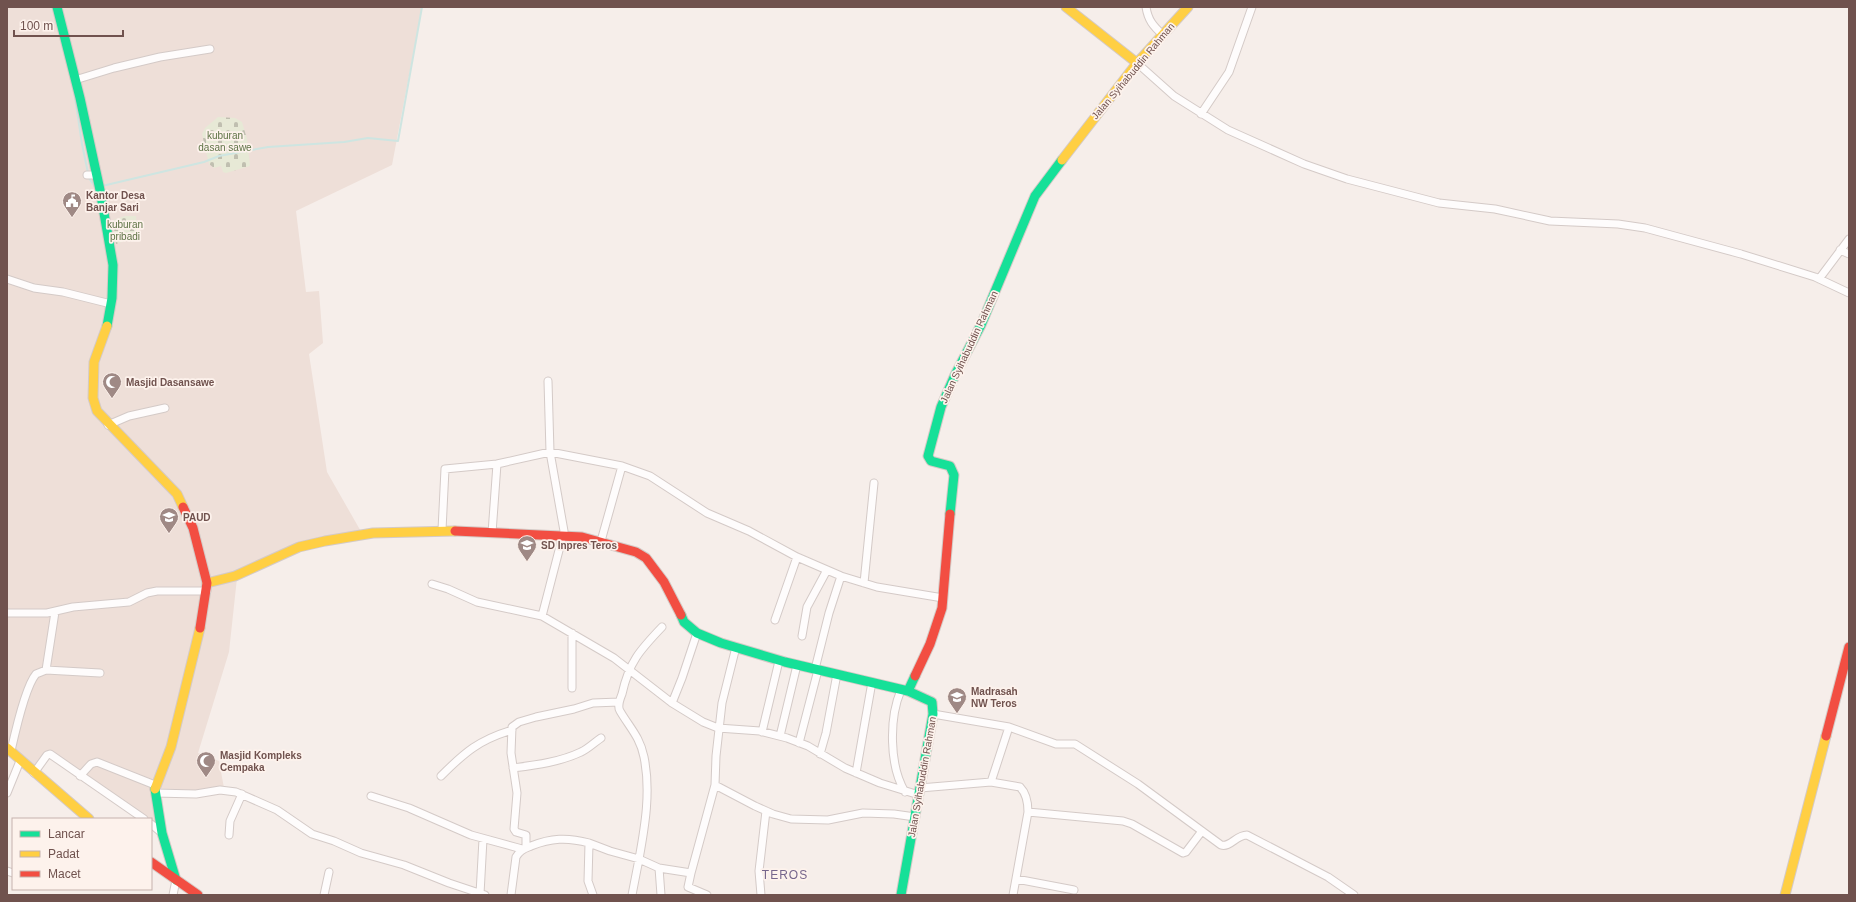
<svg xmlns="http://www.w3.org/2000/svg" width="1856" height="902" font-family="Arial,sans-serif">
<style>
.residential{fill:#eedfd8}
.cemetery{fill:url(#cemetery-stones)}
.lines{fill:none;stroke-linecap:round;stroke-linejoin:round}
.stream{stroke:#cee5e1;stroke-width:2}
.street-casing{stroke:#d4cac7;stroke-width:9}
.fast-casing{stroke:#d4cac6;stroke-width:11}
.slow-casing{stroke:#d4cac6;stroke-width:11}
.jam-casing{stroke:#d4cac6;stroke-width:11}
.street{stroke:#fefcfc;stroke-width:7}
.fast{stroke:#16e098;stroke-width:9}
.slow{stroke:#ffcf43;stroke-width:9}
.jam{stroke:#f24e42;stroke-width:9}
.labels{text-anchor:middle;dominant-baseline:central;stroke-width:3.5;stroke-linejoin:round;paint-order:stroke}
.street-label{font-size:10px;fill:#70524e;stroke:#fdf2ec}
.park-label{font-size:10px;fill:#5f7447;stroke:#fdf2ec}
.poi-label{font-size:10px;font-weight:bold;fill:#70524e;stroke:#fdf2ec;text-anchor:start}
.quarter-label{font-size:12px;letter-spacing:1px;fill:#76668c;stroke:#fdf2ec}
</style>
<defs>
<pattern id="cemetery-stones" width="16" height="16" patternUnits="userSpaceOnUse"><rect width="16" height="16" fill="#e7e9d6"/><path d="M2 7V4a2 2 0 0 1 4 0v3zM10 15v-3a2 2 0 0 1 4 0v3z" fill="#c0bfb0"/></pattern>
</defs>
<rect width="100%" height="100%" fill="#f6eeea"/>
<path class="residential" d="M 7,7 L 422,7 L 392,165 L 296,211 L 306,292 L 319,291 L 323,343 L 309,354 L 327,472 L 363,535 L 325,541 L 237,578 L 229,652 L 198,753 L 219,761 L 224,788 L 197,791 L 180,790 L 157,791 L 165,828 L 151,823 L 151,819 L 145,819 L 49,752 L 35,773 L 7,749 Z"/>
<path class="cemetery" d="M 218,117 L 235,118 L 242,122 L 247,139 L 250,166 L 226,173 L 223,172 L 221,166 L 214,168 L 209,164 L 202,134 L 205,128 Z
M 125,216 L 136,216 L 138,236 L 116,244 L 113,220 Z"/>
<g class="lines">
<path class="stream" d="M 74,91 L 82,144 L 88,173
M 89,178 L 95,187
M 102,186 L 204,162 L 219,156 L 268,147 L 344,142 L 368,138 L 398,141 L 422,7"/>
<g class="street-casing">
<path id="street" d="M 1146,7 C 1148,20 1153,26 1163,35
M 1137,63 L 1174,96 L 1228,130 L 1304,164 L 1347,179 L 1439,203 L 1495,209 L 1550,221 L 1618,224 L 1645,228 L 1741,254 L 1815,277 L 1849,293
M 75,80 L 114,68 L 160,57 L 210,49
M 1201,114 L 1229,72 L 1252,7
M 87,175 L 96,175
M 1840,250 L 1849,254
M 7,279 L 34,288 L 63,292 L 111,304
M 1819,279 L 1849,239
M 548,381 L 550,452 L 564,531 L 542,616 L 614,658 L 672,703 L 703,722 L 718,728 L 760,731 L 787,738 L 808,746 L 845,768 L 880,783 L 919,795
M 108,425 L 129,416 L 165,408
M 497,464 L 550,452 L 622,466 L 650,476 L 707,513 L 749,531 L 797,557 L 841,576 L 877,587 L 943,598
M 442,530 L 445,469 L 497,464 L 492,533
M 601,541 L 622,466
M 864,583 L 874,483
M 432,584 L 448,589 L 477,602 L 542,616
M 7,613 L 47,613 L 73,607 L 129,602 L 147,593 L 157,591 L 207,591
M 775,620 L 797,557
M 662,627 C 640,650 629,662 622,694 C 620,699 617,706 620,711 C 630,728 640,737 644,757 C 651,791 645,826 639,859 L 659,868 L 691,873 L 688,887 L 707,895
M 802,636 L 807,607 L 827,570
M 815,669 L 829,613 L 841,576
M 46,670 L 55,612
M 572,688 L 572,633
M 901,690 C 889,718 889,765 905,792
M 672,703 L 682,678 L 697,633
M 933,714 L 1009,727 L 1056,744 L 1075,744 L 1138,784 L 1221,845 C 1230,848 1236,835 1247,835 L 1328,877 L 1354,895
M 1009,727 L 991,782 L 1020,787 C 1026,793 1028,803 1028,812 L 1013,895
M 762,732 L 779,661
M 780,736 L 797,665
M 799,743 L 818,670
M 11,751 C 15,733 25,687 36,674 L 46,670 L 100,673
M 820,754 L 826,733 L 837,674
M 513,768 C 536,765 560,762 581,752 C 588,749 595,742 601,738
M 34,773 L 47,755 L 50,754 L 144,819
M 856,773 L 872,682
M 80,776 L 91,764 L 97,762 L 155,785
M 441,776 C 465,752 479,740 512,730
M 715,785 L 755,806 L 773,814 L 791,819 L 828,820 L 863,813 L 894,814 L 915,817
M 920,788 L 991,782
M 7,793 L 20,761
M 155,793 L 196,794 L 220,790 L 236,792 L 277,810 L 312,834 L 334,841 L 361,853 L 404,865 L 449,883 L 485,895
M 371,796 L 409,808 L 471,835 L 522,849
M 1028,812 L 1123,821 L 1132,824 L 1183,853 L 1186,852 L 1202,831
M 151,824 L 162,833
M 229,835 L 230,821 L 242,794
M 589,843 L 610,851 L 639,859 L 632,895
M 526,848 L 526,835 L 516,832 L 514,829 L 517,793 L 511,753 L 512,727 L 519,722 L 536,717 L 574,709 L 593,703 L 619,702
M 659,868 L 661,895
M 7,871 L 13,873
M 691,873 L 715,785 L 716,756 L 722,703 L 736,647
M 1016,879 L 1074,890
M 480,894 L 483,839
M 173,895 L 176,880
M 324,895 L 329,872
M 511,895 L 516,857 C 520,850 524,849 531,846 C 551,838 567,837 589,843 L 588,881 L 593,895
M 761,895 L 759,871 L 766,811"/>
</g>
<g class="fast-casing">
<path id="fast" d="M 57,7 L 80,98 L 100,190 L 113,265 L 112,298 L 107,326
M 950,514 L 954,475 L 950,466 L 931,461 L 928,456 L 941,407 L 955,375 L 981,325 L 1035,196 L 1062,160
M 681,615 L 684,622 L 697,633 L 721,643 L 785,662 L 908,691
M 155,789 L 162,833 L 176,880
M 901,895 L 933,714 L 932,702 L 908,691 L 915,676"/>
</g>
<g class="slow-casing">
<path id="slow" d="M 1066,7 L 1137,63
M 1062,160 L 1137,63 L 1188,7
M 107,326 L 94,362 L 93,398 L 97,411 L 177,494 L 183,507
M 207,583 L 235,576 L 299,547 L 325,541 L 373,533 L 455,531
M 7,748 L 89,819
M 155,789 L 171,747 L 200,628
M 1785,895 L 1826,736"/>
</g>
<g class="jam-casing">
<path id="jam" d="M 183,507 L 193,528 L 207,583 L 200,628
M 455,531 L 582,537 L 636,552 L 646,558 L 664,582 L 681,615
M 915,676 L 930,644 L 942,608 L 950,514
M 1826,736 L 1849,647
M 151,862 L 198,895"/>
</g>
<use href="#street" class="street"/>
<use href="#fast" class="fast"/>
<use href="#slow" class="slow"/>
<use href="#jam" class="jam"/>
</g>
<defs>
<g id="civic-pin" transform="scale(1)"><path d="M0 17L-7.5 6A9.5 9.5 0 1 1 7.5 6Z" fill="#9f8985" stroke="#fdf2ec"/><path d="M-.6-6.5H3V-4.5H.6V-3L4-1V1h2V6H-6V1h2V-1L-.6-3ZM-1.2 2.5V6h2.4V2.5Z" fill="#fff"/></g>
<g id="mosque-pin" transform="scale(1)"><path d="M0 17L-7.5 6A9.5 9.5 0 1 1 7.5 6Z" fill="#9f8985" stroke="#fdf2ec"/><path d="M3.5-4.9A6 6 0 1 0 3.5 4.9A5 5 0 1 1 3.5-4.9Z" fill="#fff"/></g>
<g id="school-pin" transform="scale(1)"><path d="M0 17L-7.5 6A9.5 9.5 0 1 1 7.5 6Z" fill="#9f8985" stroke="#fdf2ec"/><path d="M0-5L7-2L0 1L-7-2ZM-4 1L0 2.5L4 1V4Q0 6-4 4Z" fill="#fff"/></g>
</defs>
<g fill-rule="evenodd">
<use href="#civic-pin" x="72" y="201"/>
<use href="#mosque-pin" x="112" y="382"/>
<use href="#school-pin" x="169" y="517"/>
<use href="#school-pin" x="527" y="545"/>
<use href="#school-pin" x="957" y="697"/>
<use href="#mosque-pin" x="206" y="761"/>
</g>
<g class="labels">
<g class="street-label">
<text transform="translate(1133 71) rotate(-50)">Jalan Syihabuddin Rahman</text>
<text transform="translate(969 347) rotate(-65)">Jalan Syihabuddin Rahman</text>
<text transform="translate(922 777) rotate(-80)">Jalan Syihabuddin Rahman</text>
</g>
<g class="park-label">
<text x="225" y="135">kuburan<tspan x="225" dy="12">dasan sawe</tspan></text>
<text x="125" y="224">kuburan<tspan x="125" dy="12">pribadi</tspan></text>
</g>
<g class="poi-label">
<text x="86" y="195">Kantor Desa<tspan x="86" dy="12">Banjar Sari</tspan></text>
<text x="126" y="382">Masjid Dasansawe</text>
<text x="183" y="517">PAUD</text>
<text x="541" y="545">SD Inpres Teros</text>
<text x="971" y="691">Madrasah<tspan x="971" dy="12">NW Teros</tspan></text>
<text x="220" y="755">Masjid Kompleks<tspan x="220" dy="12">Cempaka</tspan></text>
</g>
<g class="quarter-label">
<text x="785" y="875">TEROS</text>
</g>
</g>
<rect width="1856" height="902" fill="none" stroke="#70524e" stroke-width="16"/>
<rect x="12" y="818" width="140" height="72" fill="#fdf2ec" stroke="#c5b2ad"/>
<rect x="20" y="831" width="20" height="6" fill="#16e098" stroke="#c5b2ad"/>
<text x="48" y="838" font-size="12" fill="#70524e">Lancar</text>
<rect x="20" y="851" width="20" height="6" fill="#ffcf43" stroke="#c5b2ad"/>
<text x="48" y="858" font-size="12" fill="#70524e">Padat</text>
<rect x="20" y="871" width="20" height="6" fill="#f24e42" stroke="#c5b2ad"/>
<text x="48" y="878" font-size="12" fill="#70524e">Macet</text>
<path d="M14 30v6h109v-6" fill="none" stroke="#70524e" stroke-width="2"/>
<text x="20" y="30" font-size="12" fill="#70524e" stroke="#fdf2ec" stroke-width="3" paint-order="stroke">100 m</text>
</svg>
